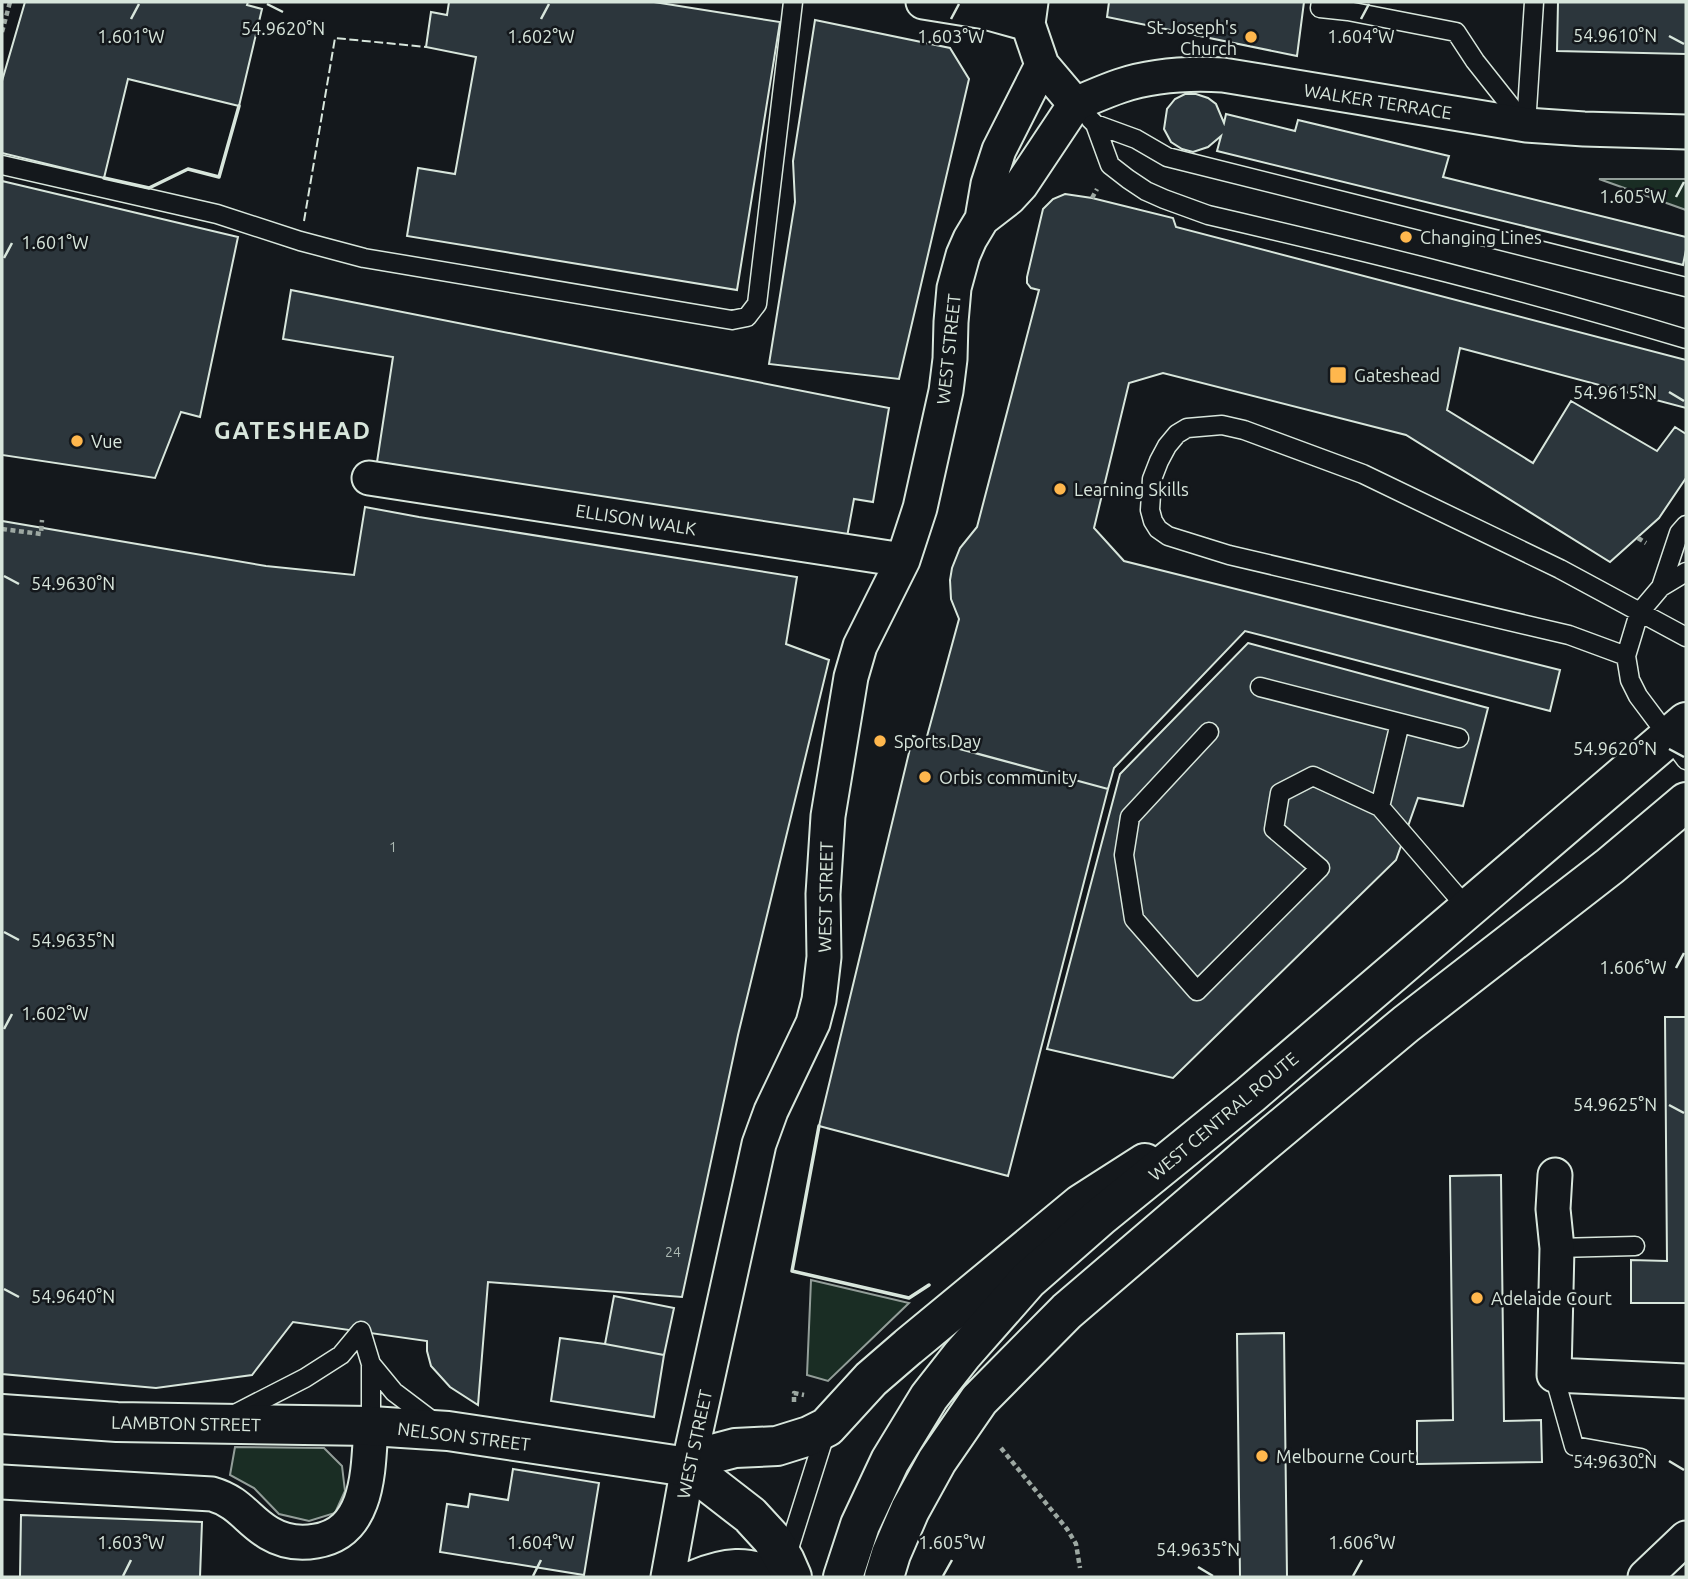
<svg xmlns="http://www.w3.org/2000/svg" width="1688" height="1579" font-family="Ubuntu,sans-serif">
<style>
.green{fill:#1a2d24;stroke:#939e99;stroke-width:2}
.building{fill:#2c363c;stroke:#d8e6dc;stroke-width:2}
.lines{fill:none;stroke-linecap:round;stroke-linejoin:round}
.lane-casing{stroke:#d8e6dc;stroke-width:21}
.street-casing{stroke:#d8e6dc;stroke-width:37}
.secondary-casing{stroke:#d8e6dc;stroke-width:42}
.highway-casing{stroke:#d8e6dc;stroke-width:42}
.path{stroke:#9da8a2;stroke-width:4.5;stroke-dasharray:5 3.5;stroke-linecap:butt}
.lane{stroke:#14181c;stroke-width:18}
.street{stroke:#14181c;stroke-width:33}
.secondary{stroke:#14181c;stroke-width:38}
.highway{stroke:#14181c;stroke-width:38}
.fence{stroke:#d8e6dc;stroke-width:2;stroke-dasharray:9 3.5;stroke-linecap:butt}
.wall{stroke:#d8e6dc;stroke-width:3.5}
.ticks{fill:none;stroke:#d8e6dc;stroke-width:2.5}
.poi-dot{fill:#ffb74d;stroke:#14181c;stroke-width:2.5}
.labels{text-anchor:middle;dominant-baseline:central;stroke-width:5;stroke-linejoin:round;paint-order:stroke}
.number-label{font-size:14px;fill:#adbab4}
.poi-label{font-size:18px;fill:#d8e6dc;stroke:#14181c;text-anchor:start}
.street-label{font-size:18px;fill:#d8e6dc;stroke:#14181c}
.district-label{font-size:24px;font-weight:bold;letter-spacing:2px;fill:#d8e6dc;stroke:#14181c}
.ticks-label{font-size:18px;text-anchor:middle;fill:#d8e6dc;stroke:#14181c;stroke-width:5;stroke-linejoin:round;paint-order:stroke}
</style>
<rect width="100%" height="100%" fill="#14181c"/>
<path class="green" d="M 1599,179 L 1686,179 L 1686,210 Z
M 811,1280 L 909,1303 L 828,1381 L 807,1375 Z
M 235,1447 L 324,1448 L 342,1466 L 345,1491 L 335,1513 L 309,1521 L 279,1514 L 254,1488 L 230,1475 Z"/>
<path class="building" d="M 25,2 L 248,2 L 247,5 L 262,9 L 239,106 L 128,79 L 104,178 L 2,153 L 2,81 Z
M 449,2 L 654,2 L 780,22 L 737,290 L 407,236 L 418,168 L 455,174 L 476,57 L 426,47 L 431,12 L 447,15 Z
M 1109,2 L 1304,2 L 1297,56 L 1107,17 Z
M 1558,2 L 1686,2 L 1686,54 L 1557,51 Z
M 815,20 L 950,48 L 969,79 L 899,379 L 769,364 L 795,202 L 793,161 Z
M 1185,94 L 1196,94 L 1208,98 L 1216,104 L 1224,123 L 1226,114 L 1295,131 L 1298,120 L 1449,156 L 1443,177 L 1686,237 L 1686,250 L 1683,265 L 1217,151 L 1221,136 L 1208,147 L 1193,152 L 1182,149 L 1171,142 L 1164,129 L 1167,109 L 1175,99 Z
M 2,181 L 238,237 L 200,417 L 181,412 L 155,478 L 2,455 Z
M 1065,194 L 1092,198 L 1173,218 L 1176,227 L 1686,360 L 1686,408 L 1460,348 L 1447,410 L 1533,463 L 1571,401 L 1657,451 L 1675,427 L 1686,434 L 1686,478 L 1659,518 L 1610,562 L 1406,435 L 1163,373 L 1129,383 L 1094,528 L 1124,561 L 1560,670 L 1550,711 L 1245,631 L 1114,768 L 1108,789 L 926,740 L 959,619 L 951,599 L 950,580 L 952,568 L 960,548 L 977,527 L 1039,290 L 1031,288 L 1027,283 L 1027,277 L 1043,209 L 1053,199 Z
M 291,290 L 889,408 L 873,502 L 854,499 L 847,537 L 377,462 L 393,357 L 283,339 Z
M 365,507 L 419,517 L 797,577 L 786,644 L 829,660 L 738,1035 L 682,1297 L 488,1282 L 478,1405 L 450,1387 L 431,1366 L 427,1351 L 427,1341 L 293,1322 L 252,1375 L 156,1388 L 2,1374 L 2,521 L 266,566 L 354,575 Z
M 1248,643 L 1488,708 L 1463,806 L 1418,798 L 1396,860 L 1173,1078 L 1047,1049 L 1120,774 Z
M 913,736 L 1108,789 L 1008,1176 L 819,1126 Z
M 1665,1017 L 1686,1017 L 1686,1303 L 1631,1303 L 1631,1260 L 1667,1261 Z
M 1501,1175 L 1504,1421 L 1541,1420 L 1542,1462 L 1417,1464 L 1417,1421 L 1453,1420 L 1450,1176 Z
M 614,1296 L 674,1308 L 664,1355 L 605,1344 Z
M 1284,1333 L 1287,1577 L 1240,1577 L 1237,1334 Z
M 560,1338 L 605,1344 L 664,1355 L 654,1417 L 551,1401 Z
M 513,1469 L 599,1483 L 584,1575 L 440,1552 L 447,1504 L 468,1507 L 470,1494 L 508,1500 Z
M 21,1515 L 202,1522 L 200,1577 L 20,1577 Z"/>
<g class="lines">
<g class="lane-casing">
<path id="lane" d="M 1321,2 L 1320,8 L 1348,11 L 1456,32 L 1475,61 L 1524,123
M 1090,119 L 1095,124 L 1136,139 L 1167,157 L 1686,287
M 1095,124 L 1110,165 L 1128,179 L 1146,191 L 1164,199 L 1208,215 C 1368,252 1528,291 1686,339
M 1526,125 L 1534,2
M 2,165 L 217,214 L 300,241 L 364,258 L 732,320 L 747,317 L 757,304 L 793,2
M 1686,525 L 1679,533 L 1661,587 L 1639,613 L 1626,656 L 1630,680 L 1638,696 L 1686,760
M 1661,587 L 1686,572
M 1626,656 L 1569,635 L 1229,555 L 1168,536 L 1158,529 L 1153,521 L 1150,510 L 1152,479 L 1159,461 L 1167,446 L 1177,434 L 1187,428 L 1222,425 L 1244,430 L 1363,474 L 1560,569 L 1686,637
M 1260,687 L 1459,738
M 1209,732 L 1130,817 L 1124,855 L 1134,919 L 1197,991 L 1320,868 L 1274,829 L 1280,793 L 1313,776 L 1380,807 L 1468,909
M 1380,807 L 1400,723
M 1557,1248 L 1635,1246
M 371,1364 L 394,1392 L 435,1423
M 1554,1375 L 1574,1446 L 1641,1458
M 231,1416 L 305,1378 L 341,1355 L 361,1331 L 371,1364 L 371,1426
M 786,1558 L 826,1431"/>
</g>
<g class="street-casing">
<path id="street" d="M 923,2 L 985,12 L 1028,24
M 1031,2 L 1028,24 L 1042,65 L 1075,104
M 1075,104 C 1090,98 1105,91 1120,86 C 1153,75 1188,73 1223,75 L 1526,125 L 1584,129 L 1686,132
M 982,219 L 1009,198 L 1021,185 L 1075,104
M 369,478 L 903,560
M 1555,1175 L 1553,1209 L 1557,1248 L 1554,1375 L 1686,1381
M 2,1482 L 212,1494 C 240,1502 247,1520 269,1533 C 284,1542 299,1544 316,1541 C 370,1532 368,1469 371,1426
M 668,1577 L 688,1467 L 759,1144 L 771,1111 L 813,1023 L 819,1000 L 824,957 L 823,894 L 828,816 L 851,677 L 860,646 L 903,560 L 920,508 L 946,391 L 950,359 L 951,322 L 954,288 L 963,255 L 970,239 L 982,219 L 988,184 L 999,150 L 1042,65
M 695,1577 C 724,1565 748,1561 776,1577
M 1645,1577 L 1686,1538"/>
</g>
<g class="secondary-casing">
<path id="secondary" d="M 2,1414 L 117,1422 L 371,1426 L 448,1431 L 688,1467 L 750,1515 L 772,1539 L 785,1561 L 792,1577
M 688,1467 L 716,1453 L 735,1448 L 777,1446 L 809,1436 L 827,1427 L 871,1379 L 908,1347 L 1081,1204 L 1145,1163"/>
</g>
<g class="highway-casing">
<path id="highway" d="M 843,1577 L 860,1525 L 890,1461 L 929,1397 L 962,1355 L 1028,1280 L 1101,1216 L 1250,1095 L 1686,722
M 884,1577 L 891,1554 L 910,1510 L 937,1461 L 979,1400 L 1067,1311 L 1261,1145 L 1406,1024 L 1610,866 L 1686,802"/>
</g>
<path class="path" d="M 2,32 L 10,2
M 1092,198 L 1097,189
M 2,529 L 41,534 L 42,520
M 1638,538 L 1646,543
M 794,1402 L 794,1393 L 804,1395
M 1001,1448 L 1067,1529 L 1076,1544 L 1080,1568"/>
<use href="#lane" class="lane"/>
<use href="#street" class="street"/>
<use href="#secondary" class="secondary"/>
<use href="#highway" class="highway"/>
<path class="fence" d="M 304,221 L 335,38 L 426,47"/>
<path class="wall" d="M 104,178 L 149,188 L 188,169 L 219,177 L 239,106
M 819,1126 L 792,1271 L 909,1298 L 929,1285"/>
</g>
<path class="ticks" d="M 267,4 L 283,12M 131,19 L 139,4M 541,19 L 549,4M 951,19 L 959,4M 1361,19 L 1369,4M 1669,36 L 1684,44M 1676,197 L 1684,182M 4,258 L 12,243M 1669,392 L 1684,401M 4,576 L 19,584M 1669,749 L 1684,757M 4,932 L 19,940M 1676,968 L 1684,953M 4,1029 L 12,1014M 1669,1105 L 1684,1113M 4,1289 L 19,1297M 1669,1461 L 1684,1470M 1198,1567 L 1213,1576M 123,1576 L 131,1560M 533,1576 L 541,1560M 943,1576 L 952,1560M 1353,1576 L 1362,1560"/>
<g class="poi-dot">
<circle cx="1251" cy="37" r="7"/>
<circle cx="1406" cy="237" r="7"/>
<rect x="1329" y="366" width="18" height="18" rx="3.5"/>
<circle cx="77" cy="441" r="7"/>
<circle cx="1060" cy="489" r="7"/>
<circle cx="880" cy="741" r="7"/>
<circle cx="925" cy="777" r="7"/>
<circle cx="1477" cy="1298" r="7"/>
<circle cx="1262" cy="1456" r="7"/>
</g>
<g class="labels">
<g class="number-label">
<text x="393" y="847">1</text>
<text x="673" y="1252">24</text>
</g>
<g class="poi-label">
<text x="1237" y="27" text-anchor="end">St Joseph's<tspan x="1237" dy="21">Church</tspan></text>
<text x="1420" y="237">Changing Lines</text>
<text x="1354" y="375">Gateshead</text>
<text x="91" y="441">Vue</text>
<text x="1074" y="489">Learning Skills</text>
<text x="894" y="741">Sports Day</text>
<text x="939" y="777">Orbis community</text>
<text x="1491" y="1298">Adelaide Court</text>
<text x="1276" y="1456">Melbourne Court</text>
</g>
<g class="street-label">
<text transform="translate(1378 101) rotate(9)">WALKER TERRACE</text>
<text transform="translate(948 349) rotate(-84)">WEST STREET</text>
<text transform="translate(636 519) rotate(9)">ELLISON WALK</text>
<text transform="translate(825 897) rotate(-89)">WEST STREET</text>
<text transform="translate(1223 1116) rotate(-40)">WEST CENTRAL ROUTE</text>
<text transform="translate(186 1423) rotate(1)">LAMBTON STREET</text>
<text transform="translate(464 1436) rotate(7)">NELSON STREET</text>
<text transform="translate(694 1444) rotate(-78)">WEST STREET</text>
</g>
<g class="district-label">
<text x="293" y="430">GATESHEAD</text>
</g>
</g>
<g class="ticks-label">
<text x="283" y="35">54.9620°N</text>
<text x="1615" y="42">54.9610°N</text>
<text x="131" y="43">1.601°W</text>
<text x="541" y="43">1.602°W</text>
<text x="951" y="43">1.603°W</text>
<text x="1361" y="43">1.604°W</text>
<text x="1633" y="203">1.605°W</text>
<text x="55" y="249">1.601°W</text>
<text x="1615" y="399">54.9615°N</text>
<text x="73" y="590">54.9630°N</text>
<text x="1615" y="755">54.9620°N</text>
<text x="73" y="947">54.9635°N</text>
<text x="1633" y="974">1.606°W</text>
<text x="55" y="1020">1.602°W</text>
<text x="1615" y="1111">54.9625°N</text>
<text x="73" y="1303">54.9640°N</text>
<text x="1615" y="1468">54.9630°N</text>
<text x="131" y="1549">1.603°W</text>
<text x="541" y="1549">1.604°W</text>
<text x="952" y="1549">1.605°W</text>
<text x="1362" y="1549">1.606°W</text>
<text x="1198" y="1556">54.9635°N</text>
</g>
<rect width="1688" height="1579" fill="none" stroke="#d8e6dc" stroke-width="7"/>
</svg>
